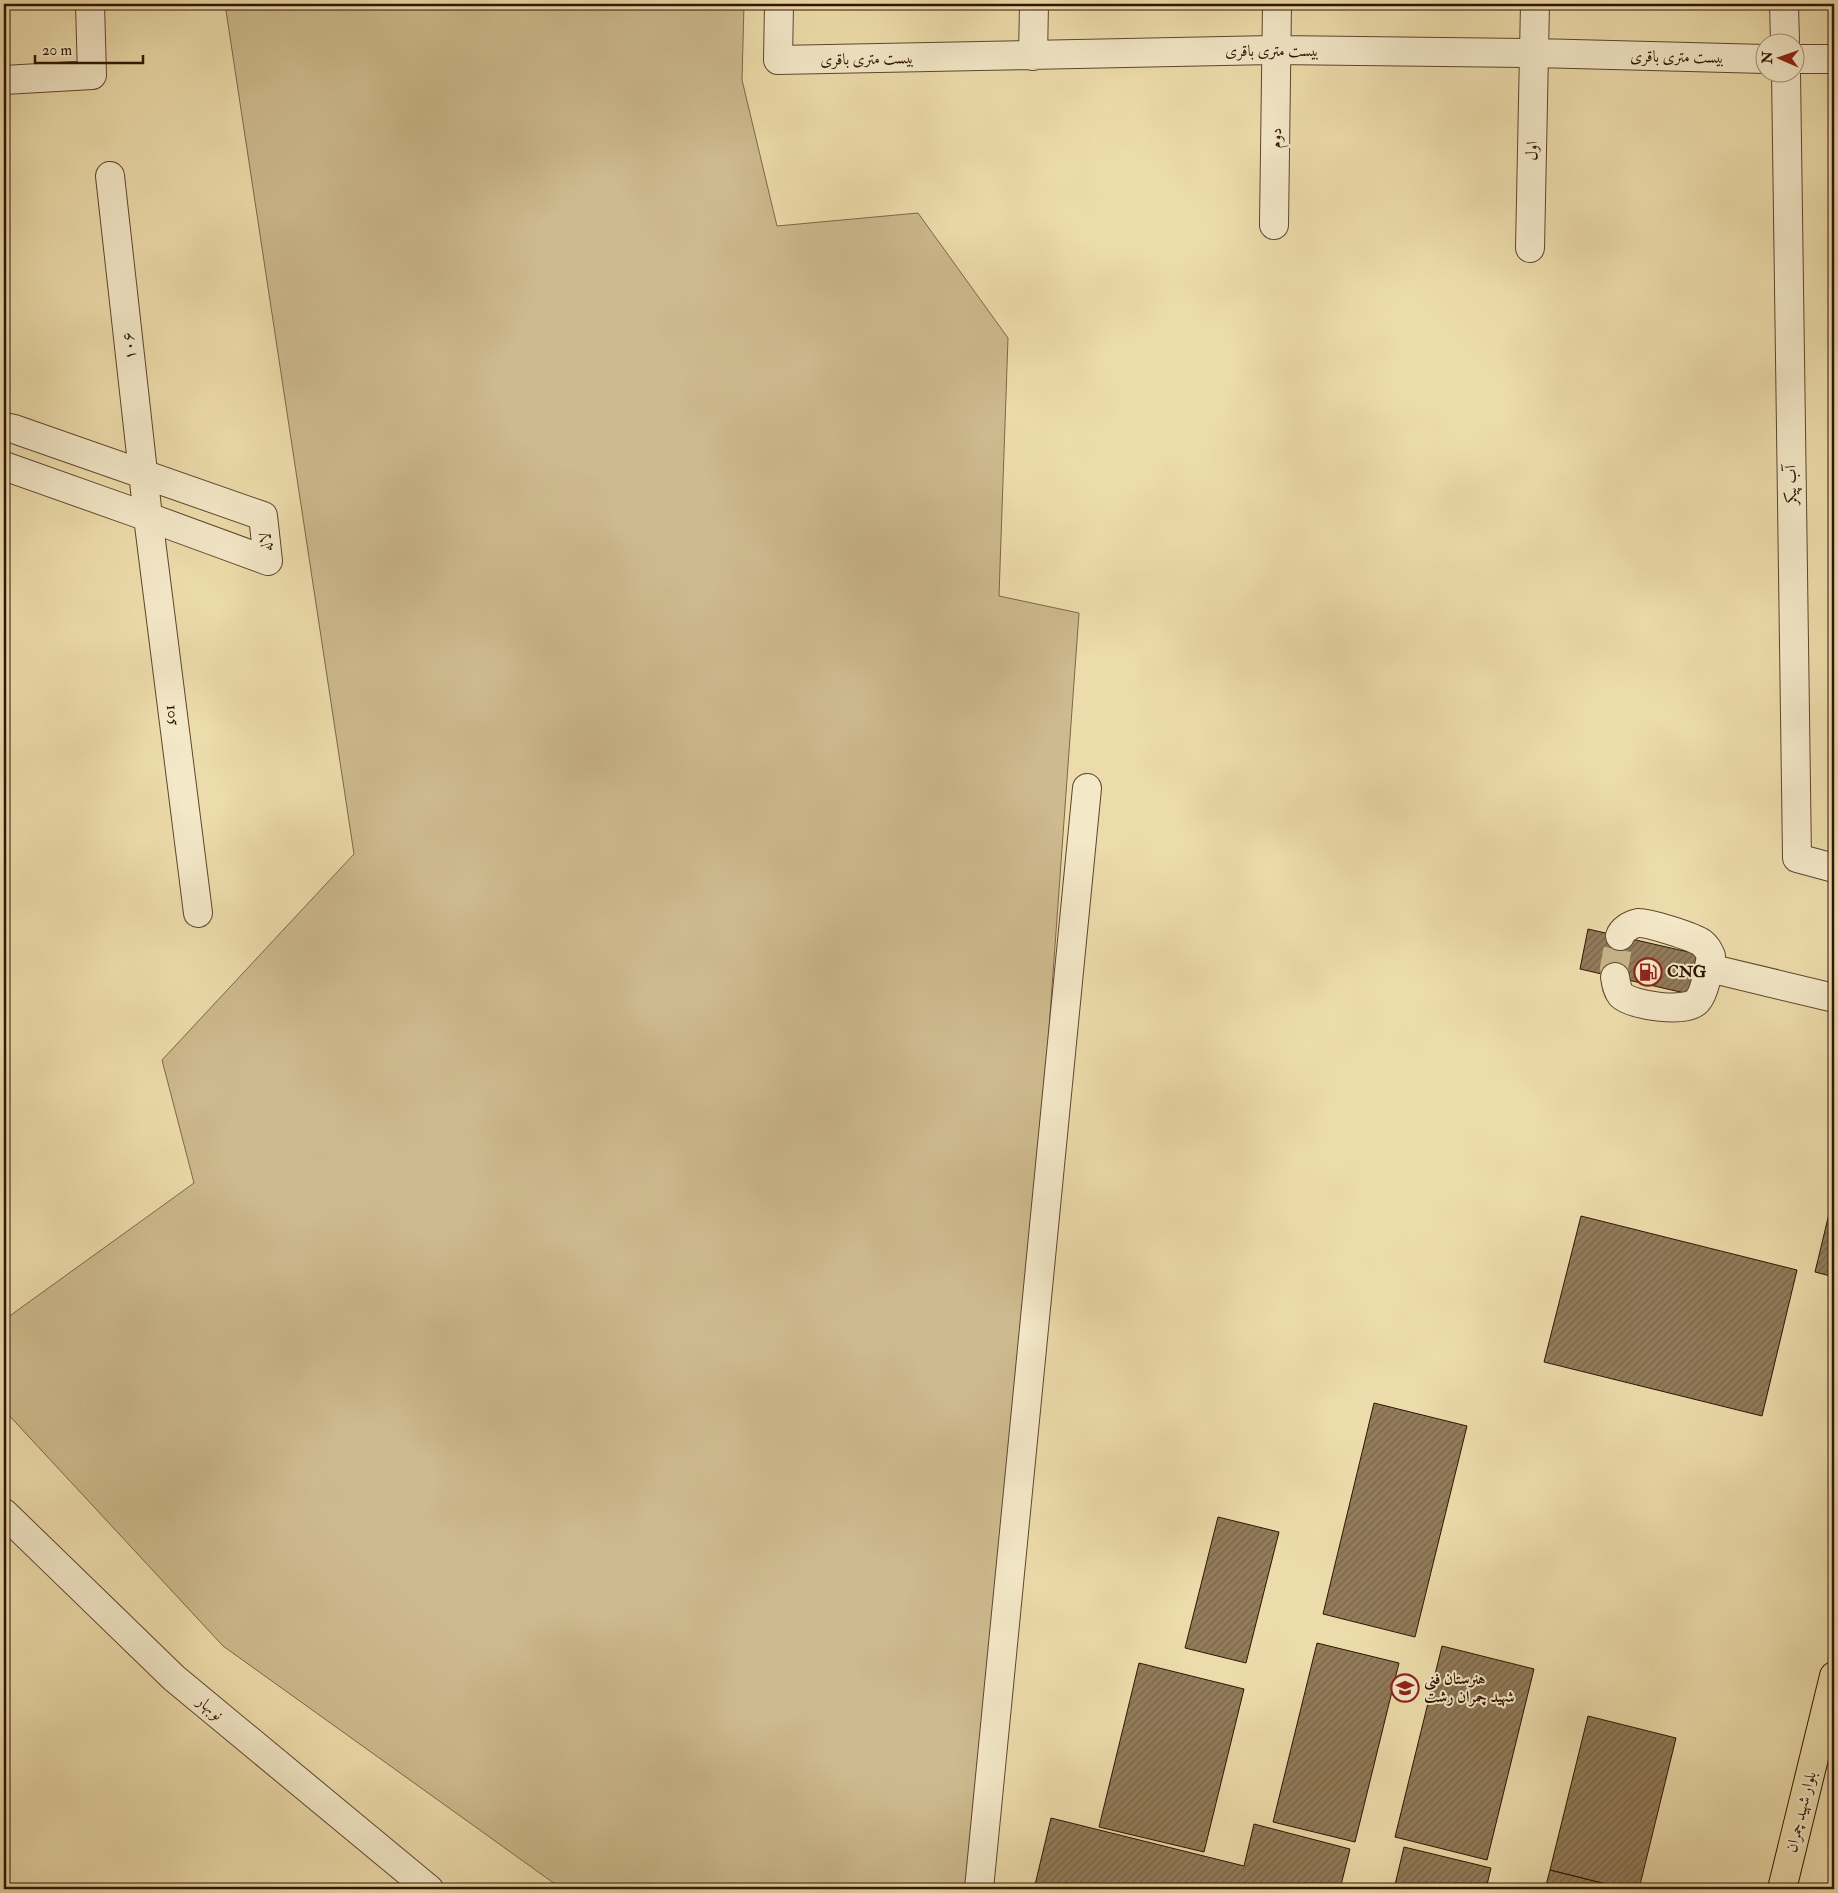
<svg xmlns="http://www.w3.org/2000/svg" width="1838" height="1893" font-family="'IM FELL Double Pica',Amiri,serif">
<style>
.green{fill:#cdba8e;stroke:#7e6748}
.building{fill:url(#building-hatch);stroke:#301402}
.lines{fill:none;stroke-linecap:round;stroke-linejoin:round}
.minor-tunnel{stroke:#c7b489;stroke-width:28;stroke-dasharray:28 14;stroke-linecap:butt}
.minor-casing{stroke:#5f462c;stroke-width:30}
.major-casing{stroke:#301402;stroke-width:30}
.minor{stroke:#f3e8c8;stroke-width:28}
.major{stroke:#eddcab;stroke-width:28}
.labels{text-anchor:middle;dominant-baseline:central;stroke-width:4;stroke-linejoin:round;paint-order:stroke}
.street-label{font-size:16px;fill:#301402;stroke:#f3e8c8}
.poi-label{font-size:16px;font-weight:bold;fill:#301402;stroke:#f3e8c8;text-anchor:start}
</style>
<defs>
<pattern id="building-hatch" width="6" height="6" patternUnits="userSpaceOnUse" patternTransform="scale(1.25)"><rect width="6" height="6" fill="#927c5a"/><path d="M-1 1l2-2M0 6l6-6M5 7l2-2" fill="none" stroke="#786448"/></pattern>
</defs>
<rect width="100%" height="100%" fill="#eddcab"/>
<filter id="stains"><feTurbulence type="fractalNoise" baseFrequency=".004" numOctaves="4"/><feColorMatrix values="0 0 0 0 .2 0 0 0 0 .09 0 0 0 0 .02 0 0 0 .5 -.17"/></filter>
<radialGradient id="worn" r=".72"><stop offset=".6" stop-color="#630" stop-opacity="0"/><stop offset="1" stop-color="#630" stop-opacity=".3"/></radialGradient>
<path class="green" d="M 225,4 L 744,4 L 742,80 L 777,226 L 918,213 L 1008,338 L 999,596 L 1079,613 L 987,1889 L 562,1889 L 223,1646 L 4,1410 L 4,1320 L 194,1183 L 162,1060 L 354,854 Z"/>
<path class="building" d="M 1588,929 L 1697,954 L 1689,994 L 1580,969 Z
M 1834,1193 L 1834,1277 L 1815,1272 Z
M 1581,1216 L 1797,1270 L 1762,1416 L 1544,1362 Z
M 1374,1403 L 1467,1426 L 1415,1637 L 1323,1614 Z
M 1218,1517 L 1279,1532 L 1246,1663 L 1185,1648 Z
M 1317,1643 L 1399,1663 L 1355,1842 L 1273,1822 Z
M 1442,1646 L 1534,1669 L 1487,1860 L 1395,1837 Z
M 1139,1663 L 1244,1689 L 1204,1852 L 1099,1827 Z
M 1588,1716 L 1676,1738 L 1639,1889 L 1626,1889 L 1550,1870 Z
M 1051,1818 L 1244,1866 L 1254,1824 L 1350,1849 L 1340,1889 L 1034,1889 Z
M 1404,1847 L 1491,1868 L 1486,1889 L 1394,1889 Z
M 1550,1870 L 1626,1889 L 1545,1889 Z"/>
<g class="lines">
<path class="minor-tunnel" d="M 1615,977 L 1614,968 L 1620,936"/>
<g class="minor-casing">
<path id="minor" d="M 779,4 L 778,60 L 1277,50 L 1535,53 L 1766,59
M 1784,4 L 1785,42
M 1033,56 L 1034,4
M 1796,59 L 1834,59
M 1786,72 L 1797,858 L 1834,868
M 4,80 L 92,75 L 90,4
M 110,176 L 148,517 L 198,913
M 1274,225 L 1277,4
M 1530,248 L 1535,4
M 4,427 L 14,429 L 263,516 L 268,561 L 148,517 L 4,466
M 1709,968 L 1834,998
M 1615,977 C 1616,984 1617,990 1621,995 C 1632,1006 1689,1014 1698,1000 C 1705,992 1709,967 1711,956 C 1709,951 1706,946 1702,943 C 1694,937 1647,922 1638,923 C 1631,924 1622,930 1620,936
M 4,1513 L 174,1678 L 429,1889
M 979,1889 L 1087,788"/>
</g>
<g class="major-casing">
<path id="major" d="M 1782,1889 L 1834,1676"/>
</g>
<use href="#minor" class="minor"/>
<use href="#major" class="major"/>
</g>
<defs>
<g id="fuel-ring" transform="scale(1.4375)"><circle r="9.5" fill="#f3e8c8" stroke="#8f2418" stroke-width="1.5"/><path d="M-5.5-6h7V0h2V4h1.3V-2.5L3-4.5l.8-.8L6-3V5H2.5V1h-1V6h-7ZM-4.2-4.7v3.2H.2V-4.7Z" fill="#8f2418"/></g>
<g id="school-ring" transform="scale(1.4375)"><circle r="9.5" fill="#f3e8c8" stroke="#8f2418" stroke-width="1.5"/><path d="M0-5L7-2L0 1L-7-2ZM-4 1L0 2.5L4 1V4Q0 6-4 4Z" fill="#8f2418"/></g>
</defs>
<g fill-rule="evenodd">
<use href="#fuel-ring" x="1648" y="972"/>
<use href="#school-ring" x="1405" y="1688"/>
</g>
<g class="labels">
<g class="street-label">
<text x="1272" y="51">بیست متری باقری</text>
<text transform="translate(1677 57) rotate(1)">بیست متری باقری</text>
<text transform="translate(867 59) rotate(-1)">بیست متری باقری</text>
<text transform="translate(1276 138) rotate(-89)">دوم</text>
<text transform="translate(1532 151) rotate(-89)">اول</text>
<text transform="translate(129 346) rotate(-96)">۱۰۶</text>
<text transform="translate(1791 485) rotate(-91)">آب پیکر</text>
<text transform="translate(266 542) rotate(-96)">لاله</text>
<text transform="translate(173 715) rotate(83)">105</text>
<text transform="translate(210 1708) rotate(40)">نوبهار</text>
<text transform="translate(1801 1812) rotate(-76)">بلوار شهید چمران</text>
</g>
<g class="poi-label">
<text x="1667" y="972">CNG</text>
<text x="1424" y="1679">هنرستان فنی<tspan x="1424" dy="18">شهید چمران رشت</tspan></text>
</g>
</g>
<rect width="1838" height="1893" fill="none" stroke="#eddcab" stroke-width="20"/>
<rect x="5" y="5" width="1828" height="1883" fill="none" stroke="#301402" stroke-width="2.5"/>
<rect x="10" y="10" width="1818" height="1873" fill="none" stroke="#301402"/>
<g transform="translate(1780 58) rotate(272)"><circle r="24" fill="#f3e8c8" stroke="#a59379"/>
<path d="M0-4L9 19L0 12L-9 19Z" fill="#8f2418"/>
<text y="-8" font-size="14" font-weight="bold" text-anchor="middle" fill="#301402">N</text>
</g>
<path d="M35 55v8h108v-8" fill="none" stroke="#301402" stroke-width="2.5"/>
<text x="42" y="55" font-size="15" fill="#301402" stroke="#f3e8c8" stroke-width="4" paint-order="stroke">20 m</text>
<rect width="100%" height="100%" filter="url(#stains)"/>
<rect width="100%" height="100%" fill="url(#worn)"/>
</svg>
